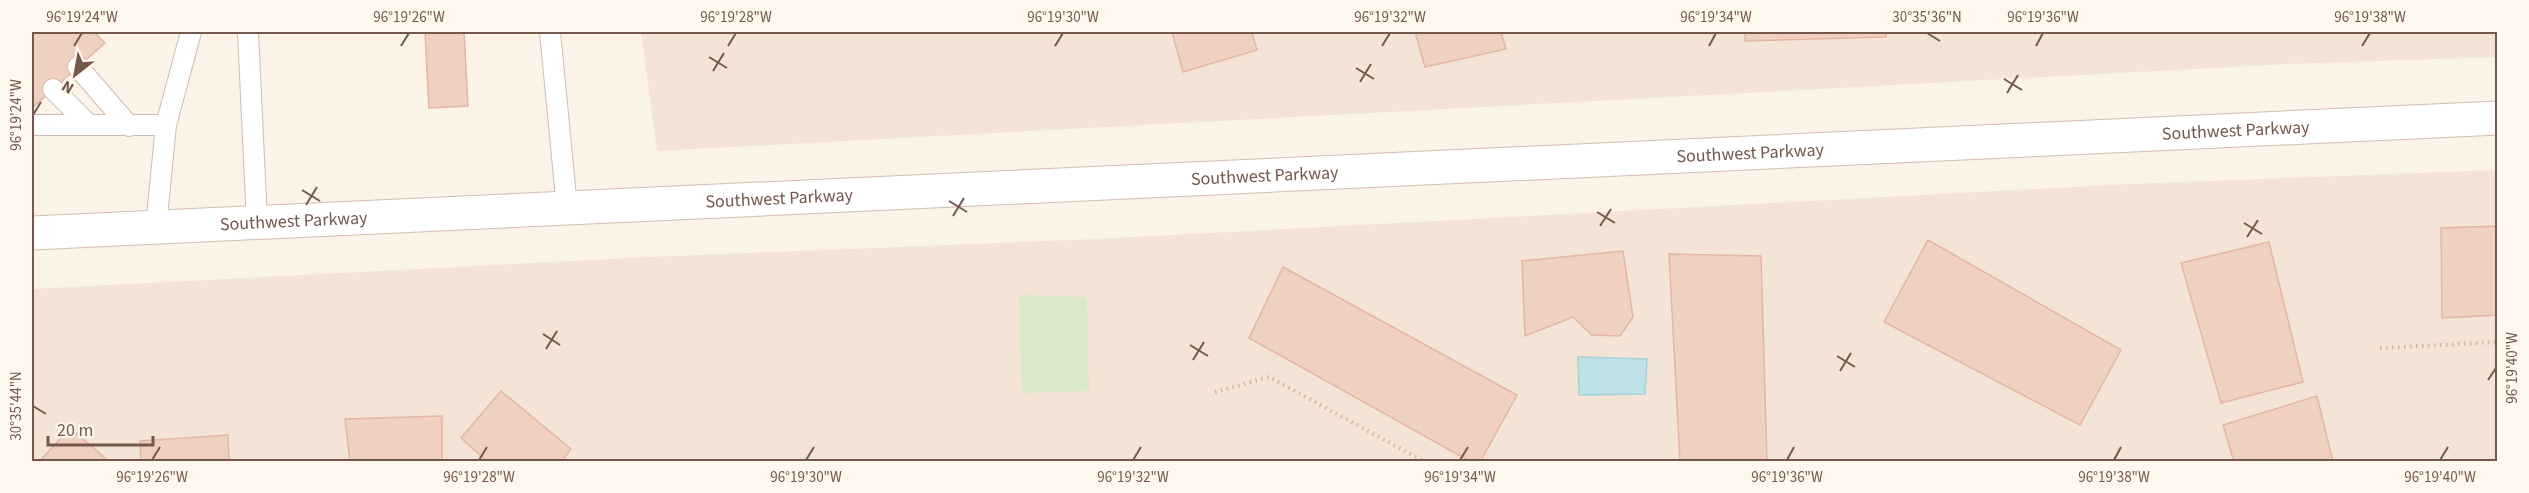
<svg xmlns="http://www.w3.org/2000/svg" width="2529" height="493" font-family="'Source Sans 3',sans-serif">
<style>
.residential{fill:#f3e4d7}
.green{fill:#d7e9c7}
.water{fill:#bde1e4;stroke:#a4d1d6;stroke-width:1.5}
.building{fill:#f0d0c1;stroke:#e2b6a2;stroke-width:1.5}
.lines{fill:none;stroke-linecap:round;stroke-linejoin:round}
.lane-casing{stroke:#cfbcb1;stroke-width:22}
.secondary-casing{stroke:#d2bcaf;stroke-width:35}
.path{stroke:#d5b3a4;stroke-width:4;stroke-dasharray:1.5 4.5;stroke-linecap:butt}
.lane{stroke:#fff;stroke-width:20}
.secondary{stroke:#fff;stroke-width:33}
.ticks{fill:none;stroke:#75584d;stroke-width:2}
.labels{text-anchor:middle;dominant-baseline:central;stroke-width:5;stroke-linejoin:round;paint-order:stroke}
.street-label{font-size:18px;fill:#75584d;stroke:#fef7ee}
.neatline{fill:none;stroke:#75584d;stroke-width:2}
.ticks-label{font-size:15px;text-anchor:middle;fill:#75584d}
</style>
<rect width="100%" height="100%" fill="#fbf3e8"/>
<path class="residential" d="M 641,32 L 2497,32 L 2498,57 L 2289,64 L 657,151 Z
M 2497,170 L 2497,461 L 32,462 L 32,289 L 649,257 L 1096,239 L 2130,184 Z"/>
<path class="green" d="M 1019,295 L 1087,297 L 1089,391 L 1022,393 Z"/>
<path class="water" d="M 1578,357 L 1647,359 L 1645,394 L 1579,395 Z"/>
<path class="building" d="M 32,32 L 94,32 L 105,43 L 32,108 Z
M 425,32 L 464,32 L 468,106 L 429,108 Z
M 1172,32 L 1252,32 L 1257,50 L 1183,72 Z
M 1415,32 L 1501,32 L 1506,49 L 1425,67 Z
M 1745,32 L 1886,32 L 1886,37 L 1745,41 Z
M 2498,226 L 2498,315 L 2442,318 L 2441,228 Z
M 1928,240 L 2121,350 L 2080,425 L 1884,322 Z
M 2269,242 L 2303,382 L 2221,403 L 2181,263 Z
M 1623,251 L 1633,317 L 1620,336 L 1592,335 L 1573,317 L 1525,336 L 1522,261 Z
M 1669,254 L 1761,256 L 1767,462 L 1680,462 Z
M 1283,267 L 1517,395 L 1480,462 L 1471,462 L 1249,338 Z
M 501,391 L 571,449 L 561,462 L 488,462 L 461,438 Z
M 2317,396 L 2333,462 L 2234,462 L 2223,425 Z
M 442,416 L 442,462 L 350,462 L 345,419 Z
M 70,428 L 110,462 L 39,462 Z
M 228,435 L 229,462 L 141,462 L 140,441 Z"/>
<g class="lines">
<g class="lane-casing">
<path id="lane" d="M 248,32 L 257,223
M 550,32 L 567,208
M 78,67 L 129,126
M 53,89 L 89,125
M 32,125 L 166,125
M 156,227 L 166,125 L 191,32"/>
</g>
<g class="secondary-casing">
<g id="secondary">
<path id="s1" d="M 32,233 L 2498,118"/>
</g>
</g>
<path class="path" d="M 2380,348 L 2498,342
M 1215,392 L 1269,377 L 1425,462"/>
<use href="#lane" class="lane"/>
<use href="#secondary" class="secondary"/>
</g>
<path class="ticks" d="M 1927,33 L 1940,41M 74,46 L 82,33M 401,46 L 409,33M 728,46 L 736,33M 1055,46 L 1063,33M 1382,46 L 1390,33M 1709,46 L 1716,33M 2036,46 L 2043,33M 2362,46 L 2370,33M 709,57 L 727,68M 1356,68 L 1374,79M 713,71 L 724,53M 2004,79 L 2022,90M 1360,82 L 1371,64M 2007,93 L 2018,75M 33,115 L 41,102M 302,190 L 320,201M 949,201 L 967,212M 306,205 L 317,187M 1597,212 L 1615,223M 953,216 L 964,198M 2244,223 L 2262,234M 1600,226 L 1611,209M 2247,237 L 2258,220M 543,334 L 560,345M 1190,345 L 1208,356M 546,349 L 557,331M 1837,356 L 1855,367M 1193,360 L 1204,342M 1840,371 L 1851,353M 2488,380 L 2496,368M 33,406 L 46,414M 152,460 L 160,447M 479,460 L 487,447M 806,460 L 814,447M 1133,460 L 1141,447M 1460,460 L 1468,447M 1787,460 L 1794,447M 2114,460 L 2121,447M 2440,460 L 2448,447"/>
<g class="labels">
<g class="street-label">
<text stroke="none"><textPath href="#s1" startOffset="2206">Southwest Parkway</textPath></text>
<text stroke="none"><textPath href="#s1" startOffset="1720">Southwest Parkway</textPath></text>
<text stroke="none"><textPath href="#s1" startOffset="1234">Southwest Parkway</textPath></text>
<text stroke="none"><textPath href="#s1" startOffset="748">Southwest Parkway</textPath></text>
<text stroke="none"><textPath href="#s1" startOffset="262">Southwest Parkway</textPath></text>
</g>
</g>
<rect width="2529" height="493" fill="none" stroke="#fef7ee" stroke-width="66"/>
<g transform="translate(75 75) rotate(211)" stroke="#fef7ee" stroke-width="4.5" paint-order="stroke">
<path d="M0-4.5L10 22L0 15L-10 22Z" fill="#75584d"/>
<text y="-9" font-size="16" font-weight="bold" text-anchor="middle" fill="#75584d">N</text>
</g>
<path d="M48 436v9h105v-9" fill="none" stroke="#75584d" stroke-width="3"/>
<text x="57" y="436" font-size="18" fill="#75584d" stroke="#fef7ee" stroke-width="4.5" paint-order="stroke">20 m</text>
<rect x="33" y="33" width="2463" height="427" class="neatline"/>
<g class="ticks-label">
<text x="82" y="22">96°19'24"W</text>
<text x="409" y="22">96°19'26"W</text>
<text x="736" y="22">96°19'28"W</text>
<text x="1063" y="22">96°19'30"W</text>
<text x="1390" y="22">96°19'32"W</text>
<text x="1716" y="22">96°19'34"W</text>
<text x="1927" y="22">30°35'36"N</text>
<text x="2043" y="22">96°19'36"W</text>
<text x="2370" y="22">96°19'38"W</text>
<text transform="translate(16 115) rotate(-90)" y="5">96°19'24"W</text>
<text transform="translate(2512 368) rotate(-90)" y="5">96°19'40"W</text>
<text transform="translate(16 406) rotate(-90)" y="5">30°35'44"N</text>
<text x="152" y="482">96°19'26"W</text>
<text x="479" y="482">96°19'28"W</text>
<text x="806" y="482">96°19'30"W</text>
<text x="1133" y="482">96°19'32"W</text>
<text x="1460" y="482">96°19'34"W</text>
<text x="1787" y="482">96°19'36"W</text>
<text x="2114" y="482">96°19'38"W</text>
<text x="2440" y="482">96°19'40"W</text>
</g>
</svg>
